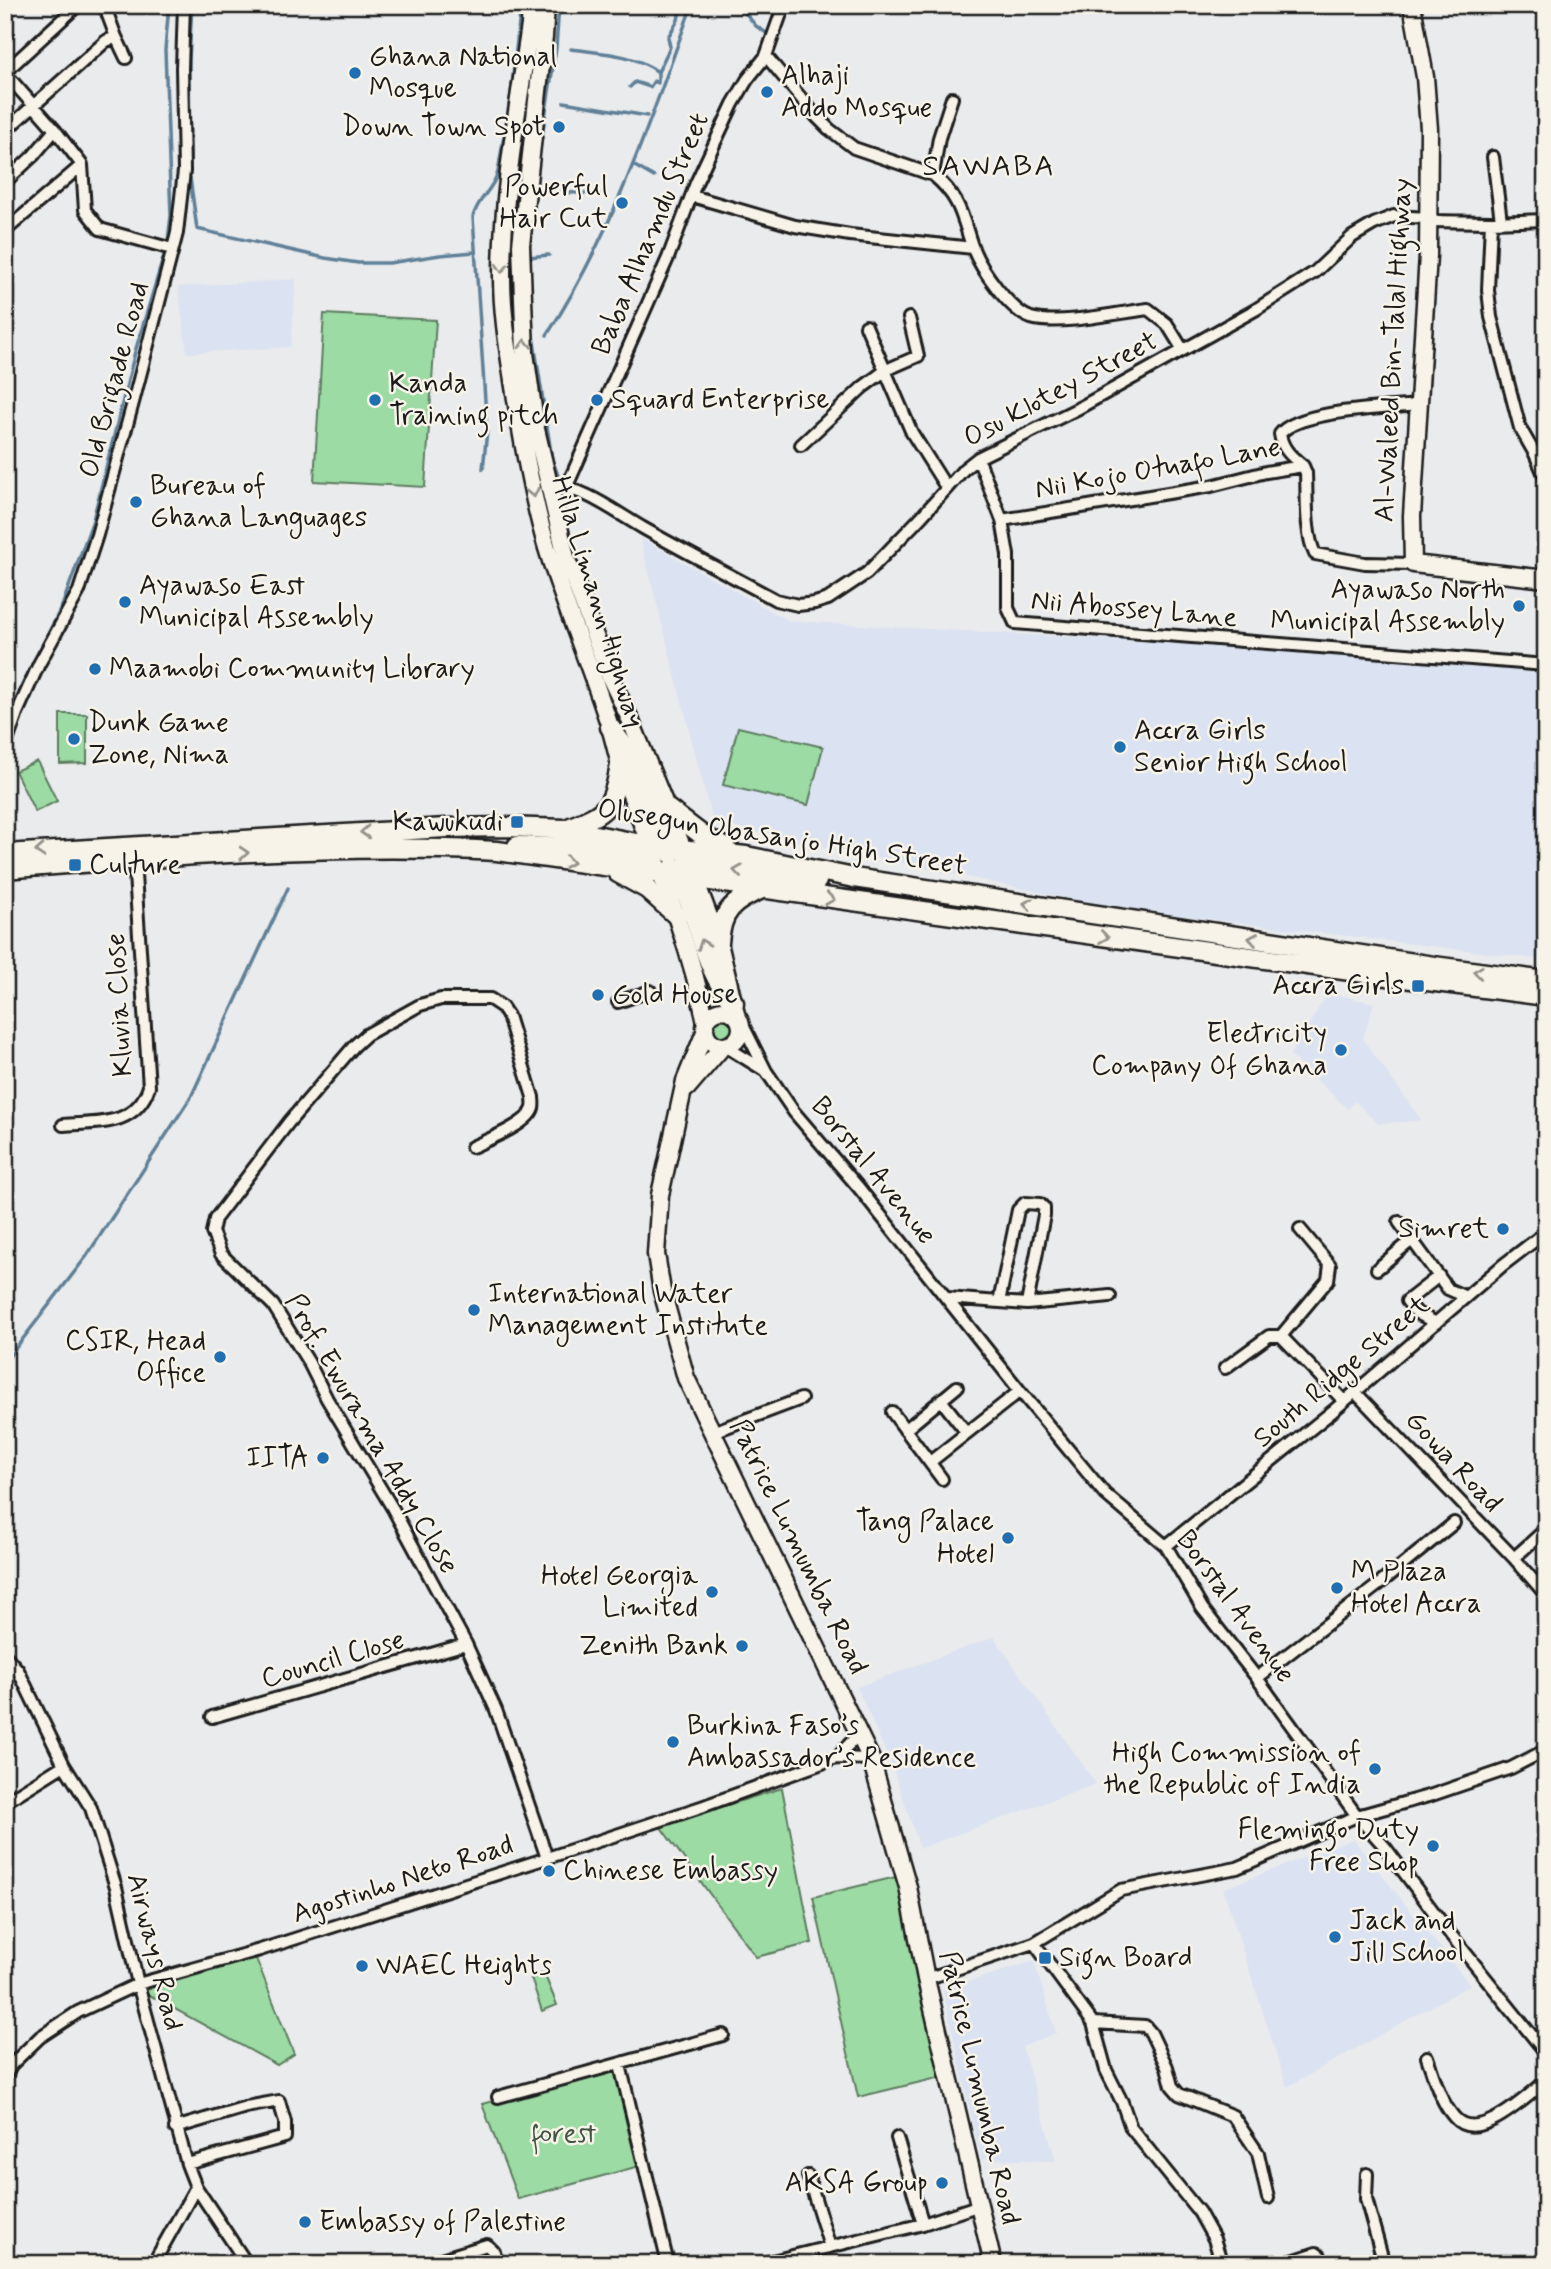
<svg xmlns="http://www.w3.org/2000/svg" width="1551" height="2269" font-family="Mynerve,sans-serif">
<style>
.built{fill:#dbe2f1}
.green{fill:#9cdba4;stroke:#5c7c60;stroke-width:2}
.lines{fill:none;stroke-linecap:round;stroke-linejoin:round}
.stream{stroke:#5f8098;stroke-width:3.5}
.street-casing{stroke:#1c1c1c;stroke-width:16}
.secondary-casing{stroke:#1c1c1c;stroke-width:21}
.primary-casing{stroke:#1c1c1c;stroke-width:23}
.street{stroke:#f7f3e8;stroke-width:10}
.secondary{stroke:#f7f3e8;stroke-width:16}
.primary{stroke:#f7f3e8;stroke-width:18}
.oneway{stroke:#94928c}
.poi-dot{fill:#1f6fb2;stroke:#f7f3e8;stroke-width:2.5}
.labels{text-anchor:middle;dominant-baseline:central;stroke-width:5;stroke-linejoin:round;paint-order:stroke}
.poi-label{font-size:28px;fill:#1c1c1c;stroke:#f7f3e8;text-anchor:start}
.street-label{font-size:28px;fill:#1c1c1c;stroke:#f7f3e8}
.park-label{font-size:28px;fill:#425545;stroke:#f7f3e8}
.neighbourhood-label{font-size:30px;letter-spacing:2px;fill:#1c1c1c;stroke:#f7f3e8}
</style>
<rect width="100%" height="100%" fill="#eaebec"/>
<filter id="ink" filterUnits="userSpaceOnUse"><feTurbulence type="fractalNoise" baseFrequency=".0143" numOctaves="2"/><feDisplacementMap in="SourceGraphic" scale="14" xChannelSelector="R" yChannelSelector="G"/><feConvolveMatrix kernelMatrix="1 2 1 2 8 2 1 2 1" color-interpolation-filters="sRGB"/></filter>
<g filter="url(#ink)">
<path class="built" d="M 296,279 L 291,347 L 187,353 L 178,287 Z
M 640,538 L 789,621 L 1383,655 L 1546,672 L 1546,960 L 1108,907 L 713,823 Z
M 1328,993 L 1374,1003 L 1363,1039 L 1421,1120 L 1378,1124 L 1355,1101 L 1348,1109 L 1290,1055 Z
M 994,1637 L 1096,1784 L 920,1848 L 892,1766 L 857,1687 Z
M 1353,1839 L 1470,1985 L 1287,2087 L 1223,1889 Z
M 1034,1961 L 1056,2033 L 1022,2047 L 1056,2161 L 981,2159 L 943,1990 Z"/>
<path class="green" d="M 324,314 L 436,320 L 425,487 L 314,481 Z
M 60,714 L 87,714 L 87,763 L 60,764 Z
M 738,727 L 823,747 L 808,805 L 723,785 Z
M 37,761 L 57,801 L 35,812 L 15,771 Z
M710 1027a14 14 0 1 1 28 0a14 14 0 1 1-28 0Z
M 782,1788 L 812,1943 L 756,1957 L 660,1826 Z
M 900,1876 L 942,2077 L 858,2097 L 813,1897 Z
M 255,1956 L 294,2054 L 277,2065 L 140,1990 Z
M 544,1973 L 557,2005 L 542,2011 L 531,1978 Z
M 619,2067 L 643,2165 L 518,2199 L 482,2104 Z"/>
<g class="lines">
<path class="stream" d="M 739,5 L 756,26 L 768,34
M 571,49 C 600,53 633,53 658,72
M 630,87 L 635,82 L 650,87 L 654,81 L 658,83 L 658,72 L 670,47 L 668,37 L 678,20 L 681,5
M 564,102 L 647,116
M 190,161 L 189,59 L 192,5
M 538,161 L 556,48 L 559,5
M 633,165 L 654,177
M 190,178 L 197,229 L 325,258 L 358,263 L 389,263 L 440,255 L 475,252
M 534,191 L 599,194
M 168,240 L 171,216 L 165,50 L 169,5
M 528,257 L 549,255
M 532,329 L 552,459 L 559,478
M 547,335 C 613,234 651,118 692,5
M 483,469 L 487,431 L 473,217 C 477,199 493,190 498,172 L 511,94 L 521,5
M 16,704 L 21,687 L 62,606 L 93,520 L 135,352 L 165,252
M 5,1362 L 86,1257 L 191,1097 L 288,888"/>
<g class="street-casing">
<path id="street" d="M 99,5 L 106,10 L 116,37
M 766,56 L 816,116 L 829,129 L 854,148 L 933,175 C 961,198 962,217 973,249 C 981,269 1010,311 1031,318 C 1058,326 1118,313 1148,309 L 1167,324 L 1183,350
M 5,72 L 78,5
M 5,73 L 55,130 L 82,165 L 85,210 L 100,229 L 172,249
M 5,131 L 106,41 L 116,37 L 126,58
M 1493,157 L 1501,221
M 933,175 L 939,138 L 952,98
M 5,182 L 33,156 L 55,130
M 692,196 L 795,226 L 850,235 L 973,248
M 1428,221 L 1491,222 L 1546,220
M 1491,222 L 1488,290 L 1491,317 L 1520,428 L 1535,454 L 1546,479
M 5,231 L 82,165
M 866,326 L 912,433 L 946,487
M 801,445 L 863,387 L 886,370 L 918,356 L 909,318
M 978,458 L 1002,520 L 1008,555 L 1008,608 L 1015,623 L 1546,665
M 1303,466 L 1306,473 C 1307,496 1305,534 1315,554 L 1365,563 L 1413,564
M 1303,466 C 1292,457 1282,449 1280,434 C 1298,410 1389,408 1419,405
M 548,484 C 585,488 612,510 643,528 C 687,553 732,576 776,600 L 798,605 L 815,603 L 828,599 L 867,573 L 922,516 L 964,469 L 978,458 L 1079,408 L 1255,310 L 1315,272 L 1352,237 L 1374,224 L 1394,216 L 1428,218
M 567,486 L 668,258 L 696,183 L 733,104 L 747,80 L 766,56 L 784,5
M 1002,520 L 1211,486 L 1266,472 L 1303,466
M 5,747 L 17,713 L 39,664 L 79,591 L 97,535 L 134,399 L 177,233 L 184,171 L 182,68 L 184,5
M 618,1002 L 650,991
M 742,1023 L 766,1071 L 794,1112 L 859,1188 L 1020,1391 L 1105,1494 L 1166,1546 L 1202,1608 L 1257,1678 L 1357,1816 L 1385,1847 L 1451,1935 L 1546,2053
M 725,1046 L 764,1070
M 63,1125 C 99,1122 135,1127 149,1087 L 134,859
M 472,1147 C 487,1140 529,1124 533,1108 C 534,1104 533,1100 533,1097 L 508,1016 L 502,1007 L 490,999 L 441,999 L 420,1005 L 366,1035 L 354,1046 L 289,1122 L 215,1219 L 212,1232 L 221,1254 L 273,1305 L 309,1363 L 327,1399 L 393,1509 L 466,1644 L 496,1710 L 547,1858
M 1399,1222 L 1448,1289 L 1466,1297
M 1377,1269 L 1412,1240
M 947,1298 L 1027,1304 L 1110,1296
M 999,1302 L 1018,1210 L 1025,1203 L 1040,1204 L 1044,1208 L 1044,1215 L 1027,1304
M 1436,1323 L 1417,1313 L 1407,1301 L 1439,1276
M 1281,1336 L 1344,1401
M 1225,1368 L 1269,1336 L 1281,1336 L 1328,1280 L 1330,1265 L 1300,1229
M 1355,1392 L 1514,1558 L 1546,1595
M 941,1400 L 967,1433
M 892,1412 L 942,1479
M 905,1430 L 957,1387
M 713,1432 L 801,1399
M 930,1462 L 1020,1391
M 1166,1546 L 1333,1411 L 1503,1265 L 1546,1232
M 1514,1558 L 1546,1529
M 5,1655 L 18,1670 L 64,1765 L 91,1808 L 116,1887 L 138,1984 L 187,2164 L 196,2187 L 247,2264
M 1257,1678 L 1378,1585 L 1454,1523
M 212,1717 L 466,1644
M 836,1758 L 860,1733
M 5,1802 L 64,1765
M 1034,1943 L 1093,2023 L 1106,2070 L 1122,2102 L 1131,2128 L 1199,2212 L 1214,2239 L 1222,2264
M 926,1979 L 1034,1943 L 1121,1890 L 1237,1868 L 1357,1816 L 1432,1795 L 1511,1768 L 1546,1750
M 1093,2023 L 1145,2026 L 1151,2033 L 1167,2067 L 1172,2086 L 1179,2094 L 1233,2116 L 1258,2153 L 1268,2198
M 1427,2057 C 1434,2077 1440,2101 1454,2117 C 1477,2145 1526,2097 1546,2081
M 620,2065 L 668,2264
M 5,2077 L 11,2065 L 40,2037 L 78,2012 L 138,1984 L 260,1950 L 547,1858 L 704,1806 L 836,1758 L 871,1759
M 498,2097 L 723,2035
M 175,2128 L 246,2107 L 279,2101 L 285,2122 L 285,2137 L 187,2164
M 897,2138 L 923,2224
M 1367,2174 L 1366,2199 L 1384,2264
M 808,2176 L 830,2247
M 153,2264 L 196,2187
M 425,2264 L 487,2245 L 494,2252 L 497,2264
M 760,2264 L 923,2224 L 980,2205
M 1283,2264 L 1316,2253 L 1320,2256 L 1323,2264"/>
</g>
<g class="secondary-casing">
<path id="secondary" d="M 531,5 L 530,25 C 518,109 502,193 502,277 C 502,316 509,354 515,393 C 523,445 532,497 547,548 C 565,608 591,667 610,727 C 614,740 617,754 621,768 C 652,853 688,934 706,1023
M 546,5 L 544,37 L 521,245 L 525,353 L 536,429 L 566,557 L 610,677 L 630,719 L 690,866 L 719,943 L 736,1014
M 1412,5 L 1425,77 L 1429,129 L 1428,255 L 1412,516 L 1413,564 L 1546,579
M705 1028a18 18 0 1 1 36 0a18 18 0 1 1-36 0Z
M 705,1032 L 685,1081 L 660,1195 L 656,1254 L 662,1291 L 686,1378 L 871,1759 L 908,1887 L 926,1979 L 993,2264
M 687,1088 L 723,1046"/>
</g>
<g class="primary-casing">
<path id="primary" d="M 610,727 L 627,750 L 671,854
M 668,809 L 702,835 L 726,848
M 566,829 C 607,812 612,810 620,765
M 517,846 L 570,847 L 650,856
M 5,854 L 446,828 L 505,827 L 565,829 L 652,846 L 746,856 L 854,878 L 1434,966 L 1546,981
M 5,869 C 169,856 333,843 497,851 L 1372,974 L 1546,996
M 672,869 C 701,909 699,967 734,1003
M 668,871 L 690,866 L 817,881
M 618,873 L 647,889 L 677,916
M 719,943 C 721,911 733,901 762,889"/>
</g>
<use href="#street" class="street"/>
<use href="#secondary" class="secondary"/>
<use href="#primary" class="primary"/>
</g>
<defs><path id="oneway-chevron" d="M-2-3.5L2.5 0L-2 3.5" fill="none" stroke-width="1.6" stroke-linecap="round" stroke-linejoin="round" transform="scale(1.75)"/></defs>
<g class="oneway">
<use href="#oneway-chevron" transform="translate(502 268) rotate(92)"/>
<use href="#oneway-chevron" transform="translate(525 344) rotate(-93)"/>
<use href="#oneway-chevron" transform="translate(533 493) rotate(78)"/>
<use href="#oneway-chevron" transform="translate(365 832) rotate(177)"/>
<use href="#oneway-chevron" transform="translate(40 851) rotate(176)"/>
<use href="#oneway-chevron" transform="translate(244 853) rotate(-3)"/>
<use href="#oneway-chevron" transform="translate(569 862) rotate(9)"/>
<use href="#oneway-chevron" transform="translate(738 871) rotate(-172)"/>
<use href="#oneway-chevron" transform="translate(830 899) rotate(8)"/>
<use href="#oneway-chevron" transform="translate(1028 904) rotate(-171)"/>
<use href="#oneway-chevron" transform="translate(1104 937) rotate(8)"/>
<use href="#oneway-chevron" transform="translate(1253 939) rotate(-171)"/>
<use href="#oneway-chevron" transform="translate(703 944) rotate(-110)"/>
<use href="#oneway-chevron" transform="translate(1478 972) rotate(-173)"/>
</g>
</g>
<g class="poi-dot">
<circle cx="355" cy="73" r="7"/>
<circle cx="767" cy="92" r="7"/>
<circle cx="559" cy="127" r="7"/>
<circle cx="622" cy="203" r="7"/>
<circle cx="375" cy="400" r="7"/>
<circle cx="597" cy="400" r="7"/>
<circle cx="136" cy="502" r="7"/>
<circle cx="125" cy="602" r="7"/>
<circle cx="1519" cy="606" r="7"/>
<circle cx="95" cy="669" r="7"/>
<circle cx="74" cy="739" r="7"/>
<circle cx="1120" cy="747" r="7"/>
<rect x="510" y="815" width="14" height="14" rx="3.5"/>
<rect x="68" y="858" width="14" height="14" rx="3.5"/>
<rect x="1411" y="979" width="14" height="14" rx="3.5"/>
<circle cx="598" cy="995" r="7"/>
<circle cx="1341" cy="1050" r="7"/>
<circle cx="1503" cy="1229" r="7"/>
<circle cx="474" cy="1310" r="7"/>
<circle cx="220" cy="1357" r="7"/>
<circle cx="323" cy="1458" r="7"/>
<circle cx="1008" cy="1538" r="7"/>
<circle cx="1337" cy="1588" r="7"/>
<circle cx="712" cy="1592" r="7"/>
<circle cx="742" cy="1646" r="7"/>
<circle cx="673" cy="1742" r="7"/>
<circle cx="1375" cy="1769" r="7"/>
<circle cx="1433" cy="1846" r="7"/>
<circle cx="549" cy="1871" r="7"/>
<circle cx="1335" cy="1937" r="7"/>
<rect x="1038" y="1951" width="14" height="14" rx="3.5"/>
<circle cx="362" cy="1966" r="7"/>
<circle cx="942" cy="2183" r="7"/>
<circle cx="305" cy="2222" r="7"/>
</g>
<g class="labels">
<g class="poi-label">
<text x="369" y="57">Ghana National<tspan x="369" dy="32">Mosque</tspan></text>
<text x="781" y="76">Alhaji<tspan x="781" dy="32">Addo Mosque</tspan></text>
<text x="545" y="127" text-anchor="end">Down Town Spot</text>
<text x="608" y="187" text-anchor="end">Powerful<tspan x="608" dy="32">Hair Cut</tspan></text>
<text x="389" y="384">Kanda<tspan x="389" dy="32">Training pitch</tspan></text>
<text x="611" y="400">Squard Enterprise</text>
<text x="150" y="486">Bureau of<tspan x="150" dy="32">Ghana Languages</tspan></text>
<text x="139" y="586">Ayawaso East<tspan x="139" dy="32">Municipal Assembly</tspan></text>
<text x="1505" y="590" text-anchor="end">Ayawaso North<tspan x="1505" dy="32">Municipal Assembly</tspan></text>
<text x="109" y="669">Maamobi Community Library</text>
<text x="88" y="723">Dunk Game<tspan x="88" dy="32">Zone, Nima</tspan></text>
<text x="1134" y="731">Accra Girls<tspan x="1134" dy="32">Senior High School</tspan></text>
<text x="503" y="822" text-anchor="end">Kawukudi</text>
<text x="89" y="865">Culture</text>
<text x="1404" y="986" text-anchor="end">Accra Girls</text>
<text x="612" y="995">Gold House</text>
<text x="1327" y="1034" text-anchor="end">Electricity<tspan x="1327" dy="32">Company Of Ghana</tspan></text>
<text x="1489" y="1229" text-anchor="end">Simret</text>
<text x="488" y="1294">International Water<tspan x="488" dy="32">Management Institute</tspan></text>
<text x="206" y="1341" text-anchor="end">CSIR, Head<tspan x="206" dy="32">Office</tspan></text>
<text x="309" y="1458" text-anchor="end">IITA</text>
<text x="994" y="1522" text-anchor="end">Tang Palace<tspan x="994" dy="32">Hotel</tspan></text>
<text x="1351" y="1572">M Plaza<tspan x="1351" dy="32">Hotel Accra</tspan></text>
<text x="698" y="1576" text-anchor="end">Hotel Georgia<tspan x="698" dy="32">Limited</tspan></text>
<text x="728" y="1646" text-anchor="end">Zenith Bank</text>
<text x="687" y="1726">Burkina Faso’s<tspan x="687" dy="32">Ambassador’s Residence</tspan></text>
<text x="1361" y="1753" text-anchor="end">High Commission of<tspan x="1361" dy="32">the Republic of India</tspan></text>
<text x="1419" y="1830" text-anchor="end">Flemingo Duty<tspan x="1419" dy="32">Free Shop</tspan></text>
<text x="563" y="1871">Chinese Embassy</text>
<text x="1349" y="1921">Jack and<tspan x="1349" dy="32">Jill School</tspan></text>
<text x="1059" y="1958">Sign Board</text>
<text x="376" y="1966">WAEC Heights</text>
<text x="928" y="2183" text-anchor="end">AKSA Group</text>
<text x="319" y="2222">Embassy of Palestine</text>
</g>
<g class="street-label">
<text transform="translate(651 234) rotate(-67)">Baba Alhamdu Street</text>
<text transform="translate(1394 350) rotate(-87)">Al-Waleed Bin-Talal Highway</text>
<text transform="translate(115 380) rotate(-75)">Old Brigade Road</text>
<text transform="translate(1061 390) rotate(-28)">Osu Klotey Street</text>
<text transform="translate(1158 469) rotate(-10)">Nii Kojo Otuafo Lane</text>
<text transform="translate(597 602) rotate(73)">Hilla Limann Highway</text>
<text transform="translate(1134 610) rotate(5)">Nii Abossey Lane</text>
<text transform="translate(782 838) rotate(9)">Olusegun Obasanjo High Street</text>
<text transform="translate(120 1005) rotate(-93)">Kluvia Close</text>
<text transform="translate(873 1171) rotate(51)">Borstal Avenue</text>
<text transform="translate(1342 1372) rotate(-40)">South Ridge Street</text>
<text transform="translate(371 1434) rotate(60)">Prof. Ewurama Addy Close</text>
<text transform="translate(1453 1462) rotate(47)">Gowa Road</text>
<text transform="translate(798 1547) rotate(64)">Patrice Lumumba Road</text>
<text transform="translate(1235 1607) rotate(54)">Borstal Avenue</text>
<text transform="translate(333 1660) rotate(-16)">Council Close</text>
<text transform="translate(403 1880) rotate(-18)">Agostinho Neto Road</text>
<text transform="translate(154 1952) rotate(76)">Airways Road</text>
<text transform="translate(979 2088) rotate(77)">Patrice Lumumba Road</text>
</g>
<g class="park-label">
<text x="564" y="2134">forest</text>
</g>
<g class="neighbourhood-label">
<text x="989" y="166">SAWABA</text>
</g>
</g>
<rect width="1551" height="2269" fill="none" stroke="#f7f3e8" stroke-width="28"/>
<rect x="14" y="14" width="1523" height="2241" fill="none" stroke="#1c1c1c" stroke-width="2.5" filter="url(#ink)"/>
</svg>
